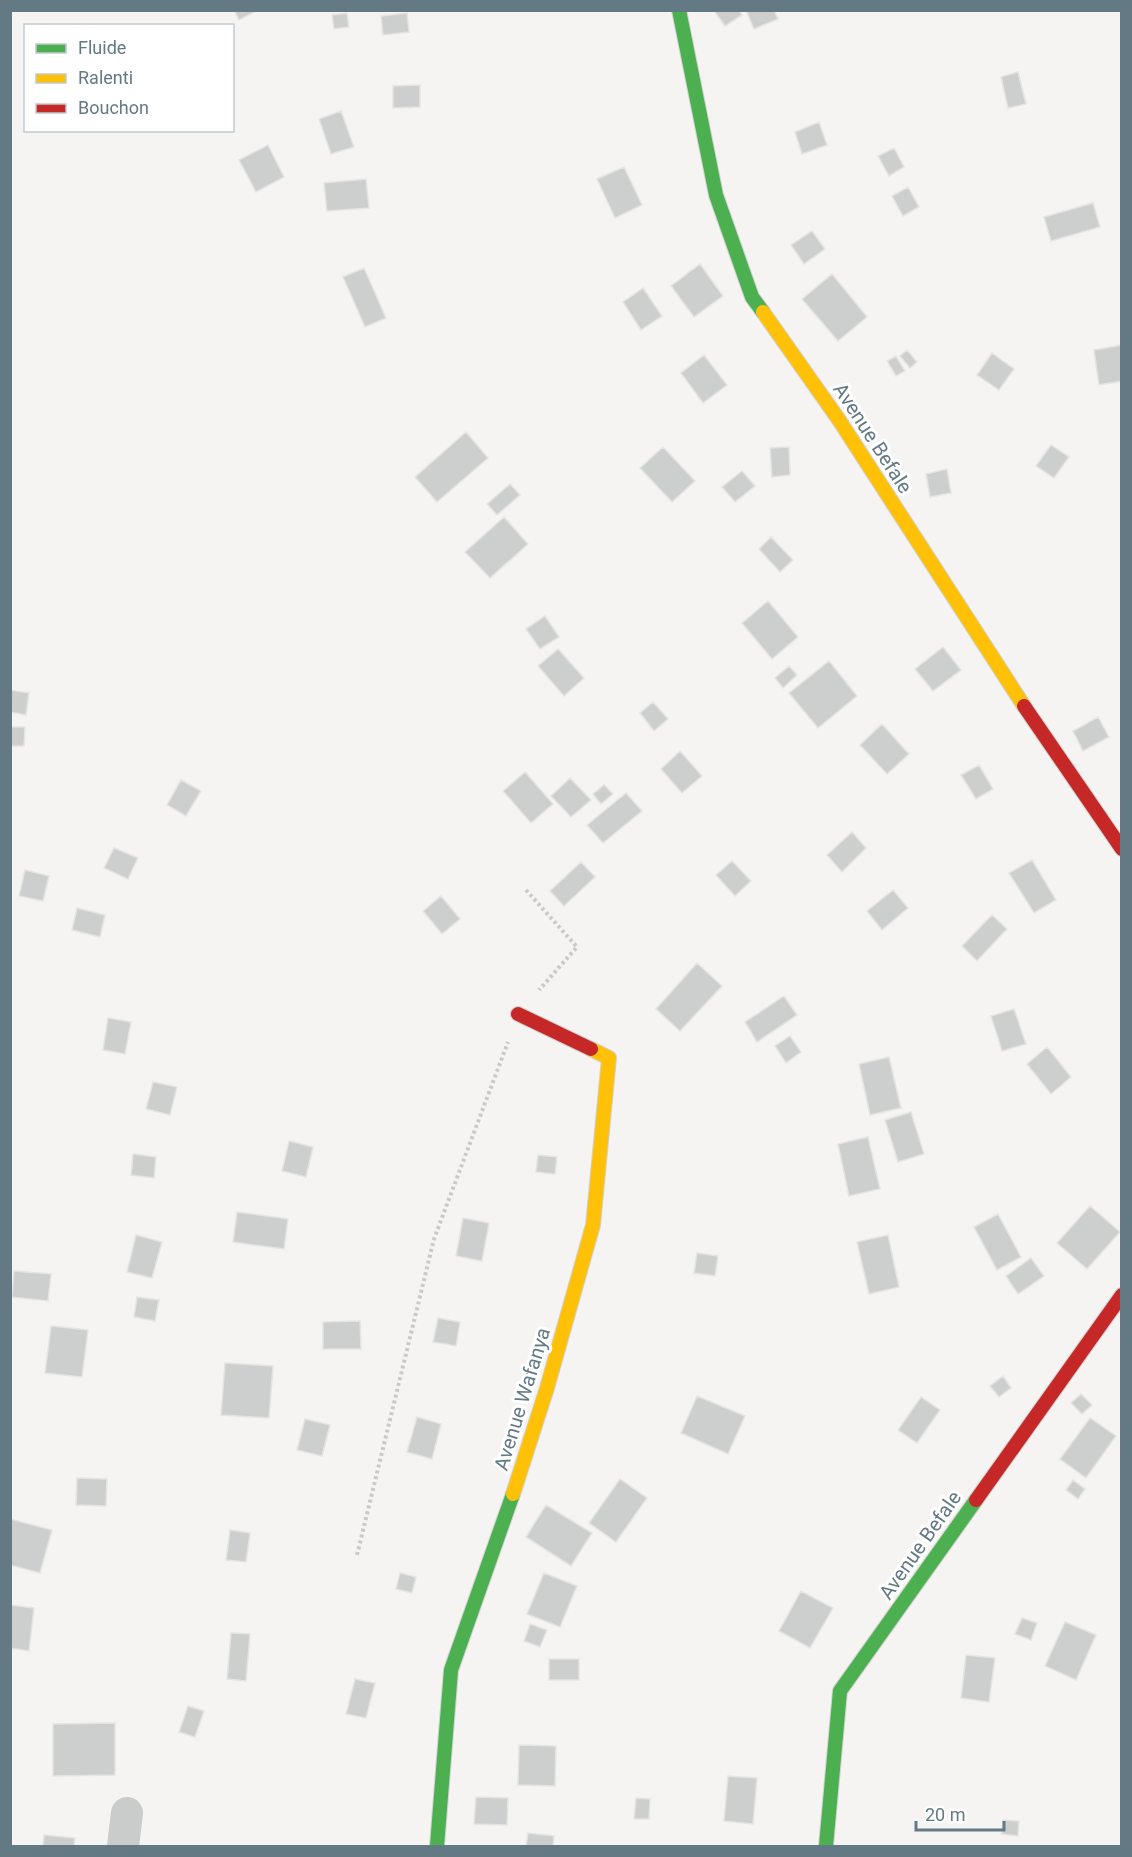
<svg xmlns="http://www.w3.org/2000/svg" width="1132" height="1857" font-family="Roboto,sans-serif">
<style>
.building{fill:#cdcece;stroke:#e4e4e2;stroke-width:1.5}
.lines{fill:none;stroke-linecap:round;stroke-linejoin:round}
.fast-casing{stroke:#d0d2d1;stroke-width:16}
.slow-casing{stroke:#d0d2d1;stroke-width:16}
.jam-casing{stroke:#d0d2d1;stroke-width:16}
.path{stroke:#c8caca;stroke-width:4;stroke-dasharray:3 3;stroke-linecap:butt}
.street{stroke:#cacccc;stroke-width:32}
.fast{stroke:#4caf50;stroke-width:14}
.slow{stroke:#ffc107;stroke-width:14}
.jam{stroke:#c62828;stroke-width:14}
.labels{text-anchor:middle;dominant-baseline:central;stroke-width:6;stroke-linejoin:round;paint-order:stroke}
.street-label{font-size:20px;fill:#637a84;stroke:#fff}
</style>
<rect width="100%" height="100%" fill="#f5f4f2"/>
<path class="building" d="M 234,10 L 258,10 L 239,20 Z
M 717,10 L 739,10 L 742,15 L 725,26 L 715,12 Z
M 746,10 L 774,10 L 778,19 L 754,29 Z
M 347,13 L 349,27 L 334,29 L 332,15 Z
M 407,13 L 409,32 L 383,35 L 381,16 Z
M 1018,72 L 1026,104 L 1008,108 L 1001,77 Z
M 420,85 L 420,107 L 393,108 L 393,86 Z
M 341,111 L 354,147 L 331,154 L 319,119 Z
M 819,122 L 827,145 L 802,154 L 795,132 Z
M 268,145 L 284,177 L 256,192 L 239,160 Z
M 894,148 L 904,167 L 889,176 L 878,156 Z
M 624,167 L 642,205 L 615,218 L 597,179 Z
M 366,179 L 369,208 L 327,211 L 324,183 Z
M 908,187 L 919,207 L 903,216 L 892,196 Z
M 1093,203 L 1100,227 L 1051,241 L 1044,217 Z
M 812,231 L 825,249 L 804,264 L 791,245 Z
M 700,264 L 723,296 L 694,317 L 671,286 Z
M 364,268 L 386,318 L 365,327 L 343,277 Z
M 832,274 L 867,317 L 838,341 L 802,299 Z
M 643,288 L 662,316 L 641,330 L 623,302 Z
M 1122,345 L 1122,381 L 1099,385 L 1094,350 Z
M 907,350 L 917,362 L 910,368 L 900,356 Z
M 992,353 L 1014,369 L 999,390 L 977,375 Z
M 704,355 L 727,385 L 703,403 L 681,373 Z
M 896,356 L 905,371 L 896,376 L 887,361 Z
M 466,432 L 488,458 L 437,502 L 415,477 Z
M 1051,445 L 1069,457 L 1054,478 L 1036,466 Z
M 663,447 L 695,481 L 672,502 L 640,468 Z
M 789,447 L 790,475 L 772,477 L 770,448 Z
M 947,469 L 951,493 L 930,497 L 926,474 Z
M 742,471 L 755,486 L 735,502 L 722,487 Z
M 510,484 L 520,495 L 497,515 L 487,504 Z
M 504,517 L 528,544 L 490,578 L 465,552 Z
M 771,537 L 793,560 L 780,572 L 759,549 Z
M 768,601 L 798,637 L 772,659 L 742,623 Z
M 545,616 L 559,637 L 540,649 L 526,629 Z
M 943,647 L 961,670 L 933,691 L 915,669 Z
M 558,649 L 584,678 L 564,696 L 538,666 Z
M 829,661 L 857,696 L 818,728 L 789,693 Z
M 789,666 L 797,675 L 783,688 L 775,678 Z
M 10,690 L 29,693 L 26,715 L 10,712 Z
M 653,702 L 668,719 L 654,731 L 640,713 Z
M 1098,717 L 1109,737 L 1083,751 L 1073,731 Z
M 882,724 L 909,754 L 887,774 L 860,745 Z
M 10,727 L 25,727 L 24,746 L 10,746 Z
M 680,751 L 702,776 L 682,793 L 661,769 Z
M 979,765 L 993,789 L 976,799 L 961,775 Z
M 525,772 L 553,804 L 531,823 L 503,791 Z
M 570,778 L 591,800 L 571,817 L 551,796 Z
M 181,780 L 201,791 L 186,816 L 167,805 Z
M 604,785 L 613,794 L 601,804 L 593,794 Z
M 626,793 L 642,811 L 603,843 L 587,825 Z
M 852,832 L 866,848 L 842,872 L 827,855 Z
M 114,848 L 138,858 L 128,879 L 104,868 Z
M 1032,860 L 1056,900 L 1034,913 L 1009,873 Z
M 732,861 L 751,881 L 735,896 L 716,875 Z
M 581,862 L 595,877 L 564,906 L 550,891 Z
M 25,870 L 49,876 L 43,901 L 19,896 Z
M 893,890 L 908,908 L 882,930 L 867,911 Z
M 441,896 L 460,919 L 442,934 L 423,911 Z
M 77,908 L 105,915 L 100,937 L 72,930 Z
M 992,915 L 1007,929 L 977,961 L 962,946 Z
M 697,963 L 722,986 L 680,1031 L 656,1009 Z
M 784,996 L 797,1015 L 757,1042 L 745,1022 Z
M 1014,1009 L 1026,1044 L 1002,1051 L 991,1016 Z
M 108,1018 L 131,1022 L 125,1054 L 103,1050 Z
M 790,1036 L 801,1052 L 786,1063 L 775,1046 Z
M 1047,1047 L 1071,1077 L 1051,1094 L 1027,1064 Z
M 889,1057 L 901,1108 L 870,1115 L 859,1064 Z
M 153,1082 L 177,1087 L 170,1115 L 146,1109 Z
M 911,1112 L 924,1154 L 898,1162 L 885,1120 Z
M 868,1137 L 880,1189 L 849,1196 L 838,1144 Z
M 289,1141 L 313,1147 L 306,1177 L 282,1171 Z
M 133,1154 L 156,1157 L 154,1178 L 131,1175 Z
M 538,1155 L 557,1157 L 555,1174 L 536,1172 Z
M 1090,1206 L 1120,1232 L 1087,1269 L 1057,1243 Z
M 237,1212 L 288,1219 L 284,1249 L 233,1242 Z
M 998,1214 L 1021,1257 L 997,1270 L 974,1227 Z
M 463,1218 L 489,1223 L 482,1261 L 456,1256 Z
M 136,1235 L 162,1242 L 152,1278 L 127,1272 Z
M 888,1235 L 899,1287 L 869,1294 L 857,1242 Z
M 697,1253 L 718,1256 L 715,1276 L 694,1273 Z
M 1031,1258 L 1044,1276 L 1018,1294 L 1006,1276 Z
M 14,1271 L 51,1274 L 48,1301 L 12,1297 Z
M 137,1297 L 159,1300 L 155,1321 L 134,1317 Z
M 438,1318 L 460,1322 L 456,1346 L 433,1342 Z
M 360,1321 L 361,1349 L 323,1349 L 323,1322 Z
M 51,1326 L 88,1330 L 82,1377 L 45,1373 Z
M 225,1363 L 273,1366 L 269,1418 L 221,1415 Z
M 1003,1376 L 1011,1388 L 999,1397 L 990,1386 Z
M 1081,1394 L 1092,1405 L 1082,1414 L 1071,1403 Z
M 697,1396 L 745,1416 L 728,1454 L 681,1433 Z
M 921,1397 L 940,1410 L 917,1443 L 898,1430 Z
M 417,1417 L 441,1424 L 432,1459 L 407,1452 Z
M 1090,1418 L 1116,1436 L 1086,1478 L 1060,1459 Z
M 305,1419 L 330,1425 L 322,1456 L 297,1450 Z
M 77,1478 L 107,1479 L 106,1506 L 76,1505 Z
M 620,1479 L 647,1498 L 616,1542 L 589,1523 Z
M 1073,1480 L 1085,1489 L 1078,1499 L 1066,1490 Z
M 546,1505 L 592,1533 L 571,1566 L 526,1537 Z
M 10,1519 L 52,1530 L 40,1573 L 10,1565 Z
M 230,1530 L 250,1533 L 246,1562 L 226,1560 Z
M 400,1573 L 416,1577 L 412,1593 L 396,1589 Z
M 544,1573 L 577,1586 L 560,1627 L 527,1614 Z
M 801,1591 L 833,1608 L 810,1648 L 779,1631 Z
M 10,1605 L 34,1608 L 29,1651 L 10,1648 Z
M 1022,1618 L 1037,1623 L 1031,1640 L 1015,1634 Z
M 1065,1622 L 1096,1635 L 1076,1680 L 1045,1666 Z
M 530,1624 L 547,1630 L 540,1647 L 524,1641 Z
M 231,1633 L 250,1634 L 246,1681 L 227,1679 Z
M 966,1655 L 995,1658 L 989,1702 L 961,1698 Z
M 549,1659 L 579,1659 L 579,1680 L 549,1680 Z
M 355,1679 L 375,1683 L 366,1718 L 346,1714 Z
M 188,1706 L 204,1711 L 195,1737 L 179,1732 Z
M 115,1723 L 115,1775 L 53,1776 L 53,1724 Z
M 519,1745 L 556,1746 L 555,1786 L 518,1785 Z
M 728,1776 L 757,1778 L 753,1824 L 724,1821 Z
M 476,1797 L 508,1798 L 507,1825 L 474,1824 Z
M 636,1798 L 650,1799 L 649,1819 L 634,1819 Z
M 1003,1820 L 1019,1821 L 1018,1836 L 1002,1834 Z
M 528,1833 L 554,1836 L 553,1846 L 526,1846 Z
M 44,1835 L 75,1838 L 74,1846 L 43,1846 Z"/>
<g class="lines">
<g class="fast-casing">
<path id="fast" d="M 679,10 L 716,195 L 752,297 L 763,312
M 437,1846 L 451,1670 L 513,1494
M 826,1846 L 840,1691 L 976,1500"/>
</g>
<g class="slow-casing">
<path id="slow" d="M 763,312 L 839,420 L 1024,706
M 513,1494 L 547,1388 L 593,1225 L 609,1058 L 591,1049"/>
</g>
<g class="jam-casing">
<path id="jam" d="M 1024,706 L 1122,849
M 518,1014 L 591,1049
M 976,1500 L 1122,1295"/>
</g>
<path class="path" d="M 526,890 L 577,947 L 539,990
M 357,1555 L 434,1239 L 508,1042"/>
<path class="street" d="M 123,1846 L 127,1813"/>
<use href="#fast" class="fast"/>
<use href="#slow" class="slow"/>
<use href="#jam" class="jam"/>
</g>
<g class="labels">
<g class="street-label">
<text transform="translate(873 438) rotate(57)">Avenue Befale</text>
<text transform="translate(522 1399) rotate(-73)">Avenue Wafanya</text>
<text transform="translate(920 1545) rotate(-55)">Avenue Befale</text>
</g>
</g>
<rect width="1132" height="1857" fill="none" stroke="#637a84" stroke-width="24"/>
<rect x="24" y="24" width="210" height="108" fill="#ffffff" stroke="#c1cace" stroke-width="1.5"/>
<rect x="36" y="44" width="30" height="9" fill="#4caf50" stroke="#c1cace" stroke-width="1.5"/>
<text x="78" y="54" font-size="18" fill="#637a84">Fluide</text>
<rect x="36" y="74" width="30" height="9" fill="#ffc107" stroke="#c1cace" stroke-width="1.5"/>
<text x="78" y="84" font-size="18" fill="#637a84">Ralenti</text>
<rect x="36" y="104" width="30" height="9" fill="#c62828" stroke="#c1cace" stroke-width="1.5"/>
<text x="78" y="114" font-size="18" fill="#637a84">Bouchon</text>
<path d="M916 1821v9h88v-9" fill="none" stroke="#637a84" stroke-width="3"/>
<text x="925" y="1821" font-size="18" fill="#637a84" stroke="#ffffff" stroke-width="4.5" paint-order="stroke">20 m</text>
</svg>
